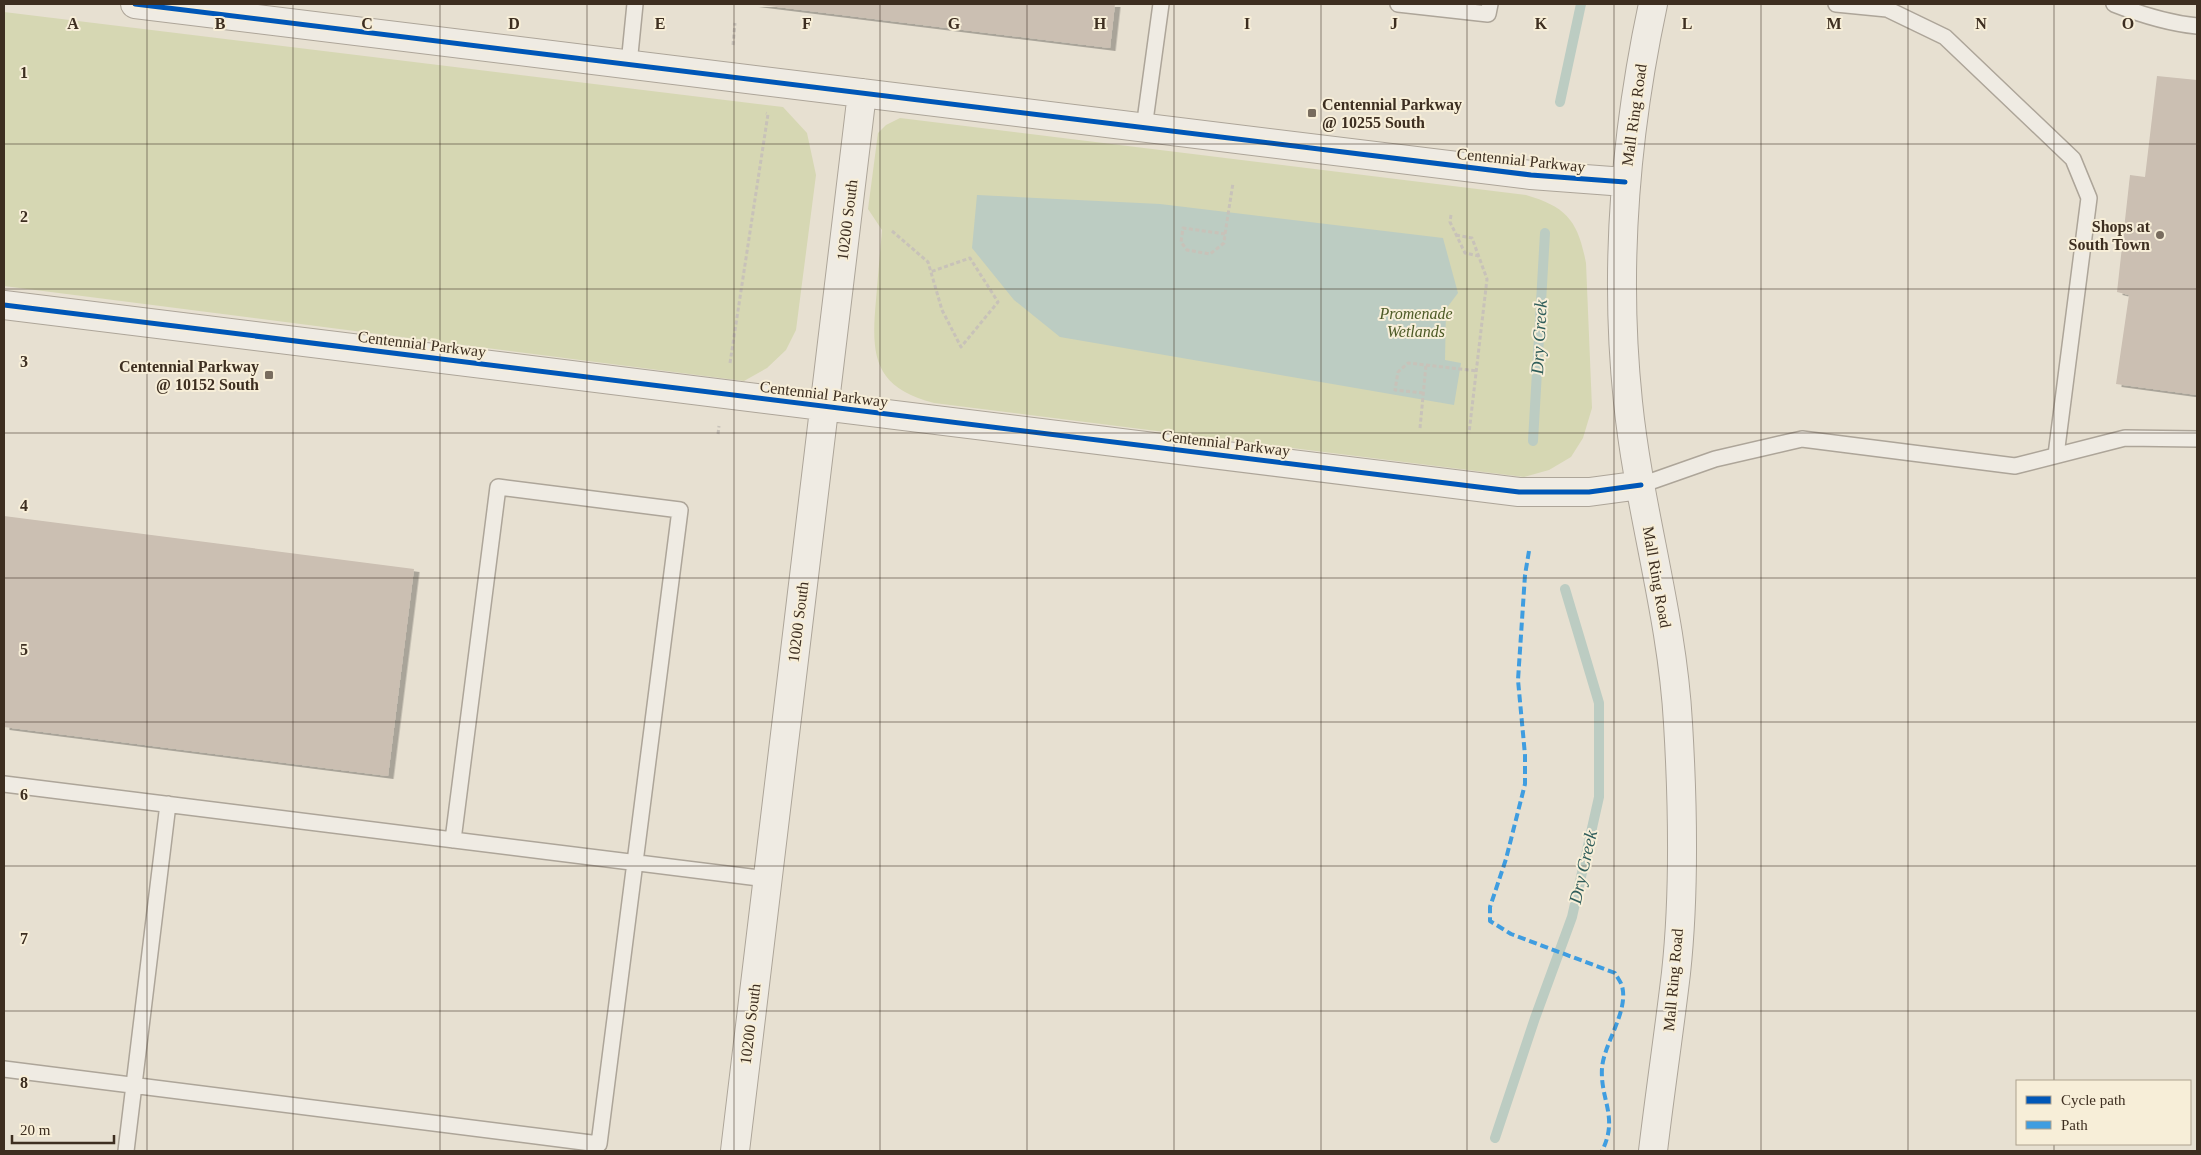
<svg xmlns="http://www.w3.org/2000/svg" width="2201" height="1155" font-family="'Times New Roman',serif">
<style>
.green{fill:#d6d7b3}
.water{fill:#bcccc2}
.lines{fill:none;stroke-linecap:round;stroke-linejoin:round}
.stream{stroke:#bcccc2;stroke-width:10}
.building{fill:#cbbfb2;filter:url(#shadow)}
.service-casing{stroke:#ada599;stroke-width:18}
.minor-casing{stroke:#ada599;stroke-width:30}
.path{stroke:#c8c2b9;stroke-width:3;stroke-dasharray:4 2.5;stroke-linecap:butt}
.service{stroke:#efebe3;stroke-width:15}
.minor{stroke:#efebe3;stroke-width:28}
.quiet{stroke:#3f9de0;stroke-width:4;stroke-dasharray:8 4;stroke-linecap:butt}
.cycleway-casing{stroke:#f7eed8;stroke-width:8}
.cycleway{stroke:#0057b8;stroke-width:5}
.grid{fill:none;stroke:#3d2e20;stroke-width:1;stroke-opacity:0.55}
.poi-dot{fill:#786c5e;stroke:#f7eed8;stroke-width:2}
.labels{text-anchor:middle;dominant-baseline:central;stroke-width:4;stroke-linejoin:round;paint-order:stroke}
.poi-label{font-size:16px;font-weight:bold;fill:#3d2e20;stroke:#f7eed8;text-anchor:end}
.street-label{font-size:16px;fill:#3d2e20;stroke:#f7eed8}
.park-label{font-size:16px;font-style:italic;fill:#4d5a26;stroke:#f7eed8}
.water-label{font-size:18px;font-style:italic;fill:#2f5d5a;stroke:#f7eed8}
.grid-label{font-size:16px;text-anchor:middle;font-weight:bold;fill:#3d2e20;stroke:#f7eed8;stroke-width:4;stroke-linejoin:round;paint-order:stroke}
</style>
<defs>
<filter id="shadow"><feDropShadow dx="5.5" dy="3" stdDeviation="0" flood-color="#0004"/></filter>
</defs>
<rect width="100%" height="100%" fill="#e7e0d1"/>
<path class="green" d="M 4,12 L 783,107 L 807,133 L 816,175 L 796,330 L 786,350 L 767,368 L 744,381 L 4,286 Z
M 900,118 L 1526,195 C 1567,207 1578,221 1586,263 L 1592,408 L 1583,438 L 1571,457 L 1549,470 L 1524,477 L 934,403 C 873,387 871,355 876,300 C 878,276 880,253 882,230 L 868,209 L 878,133 L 886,125 Z"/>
<path class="water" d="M 977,195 L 1160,204 L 1443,238 L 1458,293 L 1446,309 L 1445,360 L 1461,363 L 1454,405 L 1060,337 L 1014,300 L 972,248 Z"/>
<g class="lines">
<path class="stream" d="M 1560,102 L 1581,4
M 1533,441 L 1545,233
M 1495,1138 L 1535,1018 L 1572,917 L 1599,797 L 1599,703 L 1565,589"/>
</g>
<path class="building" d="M 753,4 L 1115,4 L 1110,48 Z
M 2157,76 L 2197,80 L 2197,395 L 2116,384 L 2129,295 L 2117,292 L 2130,175 L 2145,177 Z
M 4,516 L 414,569 L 388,776 L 4,727 Z"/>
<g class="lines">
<g class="service-casing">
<path id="service" d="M 1398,4 L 1488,14 L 1490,4
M 1836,4 L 1887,9 L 1945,37 L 2073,159 L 2089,198 L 2056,455
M 2114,4 C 2142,15 2167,23 2197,26
M 629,64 L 635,4
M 1144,128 L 1161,4
M 1641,485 L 1715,459 L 1802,439 L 2015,466 L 2125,438 L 2197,439
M 4,784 L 767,879
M 4,1069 L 599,1144 L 680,510 L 498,487 L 453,840
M 126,1151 L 168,804"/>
</g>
<g class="minor-casing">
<path id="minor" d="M 135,4 L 1531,175 L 1625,182
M 4,305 L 1519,492 L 1589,492 L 1641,485
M 735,1151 L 862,93
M 1653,1151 C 1660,1092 1669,1032 1676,973 C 1685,890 1683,806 1678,723 C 1672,614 1639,510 1628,402 C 1614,268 1625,135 1653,4"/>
</g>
<path class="path" d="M 733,45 L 735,23
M 1451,215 L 1450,222 L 1465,253 L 1479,256
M 892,231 L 928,262 L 942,310 L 961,347 L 998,302 L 970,258 L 930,272
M 1225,234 L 1183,228 L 1181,242 L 1187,250 L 1210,254 L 1224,243 L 1225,234 L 1233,183
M 1456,235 L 1472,238 L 1487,279 L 1469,433
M 730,363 L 768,114 L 766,113
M 1423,393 L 1395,390 L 1398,372 L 1408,363 L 1477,371
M 1420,428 L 1426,365
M 718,434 L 719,426"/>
<use href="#service" class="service"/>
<use href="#minor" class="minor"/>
<path class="quiet" d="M 1529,551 L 1525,575 L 1518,680 L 1525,755 L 1525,784 L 1506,859 L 1490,907 L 1490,921 L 1511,934 L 1615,973 C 1617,977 1621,982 1622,986 C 1629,1011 1604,1043 1602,1068 C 1600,1100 1619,1117 1602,1151"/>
<g class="cycleway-casing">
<path id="cycleway" d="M 135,4 L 1531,175 L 1625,182
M 4,305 L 1519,492 L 1589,492 L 1641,485"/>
</g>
<use href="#cycleway" class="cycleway"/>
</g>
<path class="grid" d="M 147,4 L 147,1151M 293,4 L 293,1151M 440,4 L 440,1151M 587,4 L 587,1151M 734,4 L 734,1151M 880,4 L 880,1151M 1027,4 L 1027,1151M 1174,4 L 1174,1151M 1321,4 L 1321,1151M 1467,4 L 1467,1151M 1614,4 L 1614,1151M 1761,4 L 1761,1151M 1908,4 L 1908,1151M 2054,4 L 2054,1081M 4,144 L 2197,144M 4,289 L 2197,289M 4,433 L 2197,433M 4,578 L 2197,578M 4,722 L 2197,722M 4,866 L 2197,866M 4,1011 L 2197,1011M 2054,1144 L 2054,1151"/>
<g class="poi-dot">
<rect x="1307" y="108" width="10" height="10" rx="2.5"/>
<circle cx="2160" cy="235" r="5"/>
<rect x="264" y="370" width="10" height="10" rx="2.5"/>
</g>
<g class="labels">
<g class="poi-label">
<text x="1322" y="104" text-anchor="start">Centennial Parkway<tspan x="1322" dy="18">@ 10255 South</tspan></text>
<text x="2150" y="226">Shops at<tspan x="2150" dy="18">South Town</tspan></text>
<text x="259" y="366">Centennial Parkway<tspan x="259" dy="18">@ 10152 South</tspan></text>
</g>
<g class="street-label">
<text transform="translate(1634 115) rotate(-82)">Mall Ring Road</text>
<text transform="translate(1521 160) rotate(6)">Centennial Parkway</text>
<text transform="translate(847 220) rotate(-83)">10200 South</text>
<text transform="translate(422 344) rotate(7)">Centennial Parkway</text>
<text transform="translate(824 394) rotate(7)">Centennial Parkway</text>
<text transform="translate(1226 443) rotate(7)">Centennial Parkway</text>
<text transform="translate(1657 577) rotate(80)">Mall Ring Road</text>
<text transform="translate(798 622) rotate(-83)">10200 South</text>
<text transform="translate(1673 980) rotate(-85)">Mall Ring Road</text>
<text transform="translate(750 1024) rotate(-83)">10200 South</text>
</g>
<g class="park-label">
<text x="1416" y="313">Promenade<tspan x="1416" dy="18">Wetlands</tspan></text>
</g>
<g class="water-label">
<text transform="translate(1539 337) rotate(-87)">Dry Creek</text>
<text transform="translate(1583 867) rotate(-77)">Dry Creek</text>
</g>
</g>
<g class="grid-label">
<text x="73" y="29">A</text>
<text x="220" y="29">B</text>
<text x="367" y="29">C</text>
<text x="514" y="29">D</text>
<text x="660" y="29">E</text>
<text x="807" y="29">F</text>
<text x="954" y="29">G</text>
<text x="1100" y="29">H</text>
<text x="1247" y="29">I</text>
<text x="1394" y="29">J</text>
<text x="1541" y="29">K</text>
<text x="1687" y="29">L</text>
<text x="1834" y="29">M</text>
<text x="1981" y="29">N</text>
<text x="2128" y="29">O</text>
<text x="24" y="78">1</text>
<text x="24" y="222">2</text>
<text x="24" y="367">3</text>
<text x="24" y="511">4</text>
<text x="24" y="655">5</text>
<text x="24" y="800">6</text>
<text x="24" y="944">7</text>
<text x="24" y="1088">8</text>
</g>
<rect width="2201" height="1155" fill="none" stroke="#3d2e20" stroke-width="10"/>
<rect x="2016" y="1080" width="175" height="65" fill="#f7eed8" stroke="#ada18e"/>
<rect x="2026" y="1096" width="25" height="8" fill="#0057b8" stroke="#ada18e"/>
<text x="2061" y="1105" font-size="15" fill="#3d2e20">Cycle path</text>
<rect x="2026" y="1121" width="25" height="8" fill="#3f9de0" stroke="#ada18e"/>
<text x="2061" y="1130" font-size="15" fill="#3d2e20">Path</text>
<path d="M12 1135v8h102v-8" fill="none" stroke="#3d2e20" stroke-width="2.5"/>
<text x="20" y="1135" font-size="15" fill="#3d2e20" stroke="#f7eed8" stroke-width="4" paint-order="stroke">20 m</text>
</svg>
